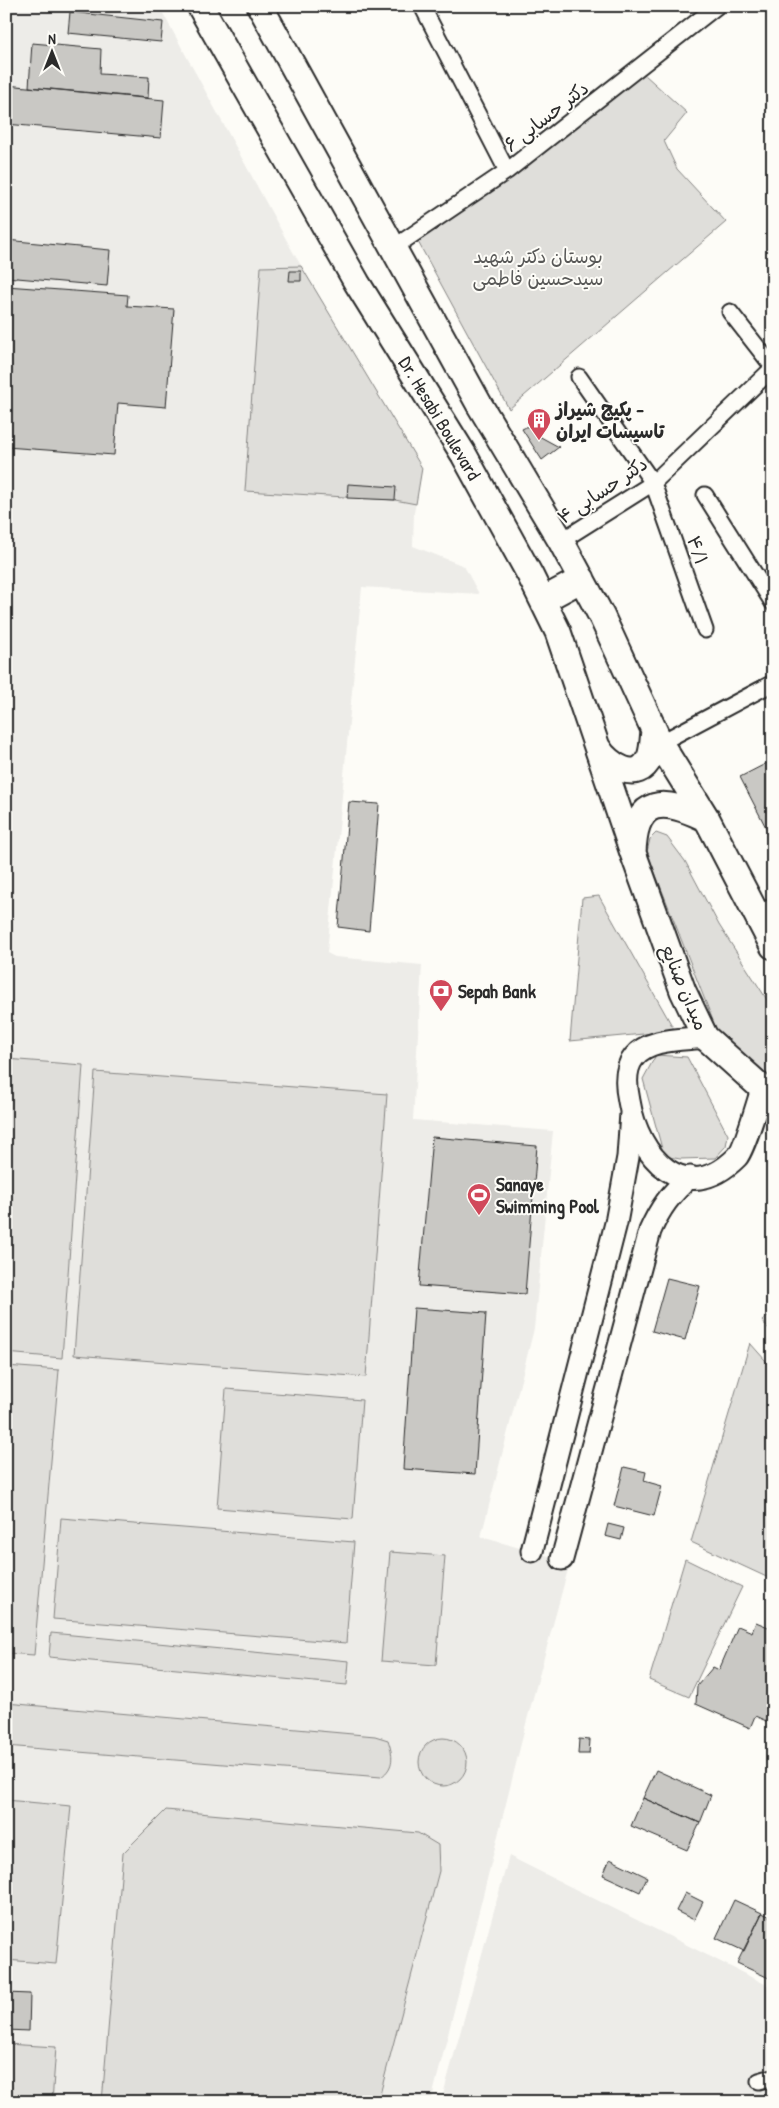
<svg xmlns="http://www.w3.org/2000/svg" width="779" height="2108" font-family="'Patrick Hand','Playpen Sans Arabic',sans-serif">
<style>
.built{fill:#edece8}
.green{fill:#dfdeda;stroke:#858482}
.building{fill:#c9c8c4;stroke:#2b2b2b}
.lines{fill:none;stroke-linecap:round;stroke-linejoin:round}
.street-casing{stroke:#2b2b2b;stroke-width:19}
.secondary-casing{stroke:#2b2b2b;stroke-width:25}
.primary-casing{stroke:#2b2b2b;stroke-width:29}
.street{stroke:#fdfcf7;stroke-width:15}
.secondary{stroke:#fdfcf7;stroke-width:21}
.primary{stroke:#fdfcf7;stroke-width:25}
.labels{text-anchor:middle;dominant-baseline:central;stroke-width:4;stroke-linejoin:round;paint-order:stroke}
.street-label{font-size:19px;fill:#2b2b2b;stroke:#fdfcf7}
.park-label{font-size:19px;fill:#585857;stroke:#fdfcf7}
.poi-label{font-size:19px;font-weight:bold;fill:#2b2b2b;stroke:#fdfcf7;text-anchor:start}
</style>
<rect width="100%" height="100%" fill="#fdfcf7"/>
<filter id="ink" filterUnits="userSpaceOnUse"><feTurbulence type="fractalNoise" baseFrequency=".02" numOctaves="2"/><feDisplacementMap in="SourceGraphic" scale="10" xChannelSelector="R" yChannelSelector="G"/><feConvolveMatrix kernelMatrix="1 2 1 2 8 2 1 2 1" color-interpolation-filters="sRGB"/></filter>
<g filter="url(#ink)">
<path class="built" d="M 6,6 L 159,6 L 293,252 L 422,468 L 414,513 L 413,546 L 464,566 L 479,594 L 362,587 L 327,953 L 335,957 L 422,965 L 413,1120 L 553,1131 L 534,1329 L 481,1537 L 570,1562 L 527,1720 L 431,2102 L 6,2102 Z
M 509,1856 L 773,1988 L 773,2102 L 441,2102 Z"/>
<path class="green" d="M 644,74 L 687,113 L 664,141 L 677,169 L 726,222 L 509,409 L 417,240 L 512,178 Z
M 301,266 L 422,468 L 416,504 L 395,500 L 245,491 L 261,267 Z
M 656,833 L 667,837 L 685,861 L 719,925 L 773,1009 L 773,1078 L 761,1073 L 719,1036 L 647,852 L 650,839 Z
M 599,896 L 675,1031 L 570,1041 L 582,898 Z
M 656,1055 L 687,1057 L 728,1135 L 726,1146 L 715,1158 L 680,1159 L 664,1156 L 643,1079 Z
M 6,1059 L 83,1065 L 62,1358 L 6,1353 Z
M 95,1072 L 387,1094 L 366,1377 L 74,1355 Z
M 773,1312 L 773,1334 L 762,1321 Z
M 750,1343 L 773,1369 L 773,1580 L 691,1542 Z
M 6,1366 L 59,1370 L 34,1655 L 6,1653 Z
M 226,1389 L 362,1400 L 353,1519 L 217,1508 Z
M 61,1518 L 354,1542 L 346,1643 L 53,1619 Z
M 390,1552 L 445,1556 L 436,1665 L 381,1661 Z
M 685,1559 L 742,1587 L 689,1697 L 649,1680 Z
M 51,1633 L 349,1661 L 347,1685 L 49,1657 Z
M 6,1703 L 375,1736 L 388,1740 C 393,1755 395,1767 381,1777 L 6,1746 Z
M419 1762a24 24 0 1 1 48 0a24 24 0 1 1-48 0Z
M 6,1800 L 71,1806 L 56,1964 L 6,1960 Z
M 166,1810 L 418,1833 L 438,1845 L 439,1871 L 378,2102 L 102,2102 L 123,1853 Z
M 6,2044 L 56,2047 L 52,2102 L 6,2102 Z"/>
<path class="building" d="M 70,12 L 163,22 L 161,42 L 68,33 Z
M 32,43 L 101,49 L 100,74 L 149,77 L 148,98 L 29,87 Z
M 6,85 L 164,100 L 161,138 L 6,124 Z
M 6,240 L 110,250 L 107,286 L 6,277 Z
M 290,271 L 301,271 L 301,281 L 289,281 Z
M 6,286 L 128,295 L 127,306 L 174,309 L 166,407 L 118,403 L 114,455 L 6,447 Z
M 541,420 L 537,435 L 559,447 L 542,460 L 522,429 Z
M 348,484 L 396,487 L 395,500 L 347,498 Z
M 773,760 L 773,841 L 740,777 Z
M 349,802 L 379,804 L 369,931 L 338,927 Z
M 432,1137 L 537,1146 L 525,1294 L 419,1286 Z
M 667,1278 L 700,1286 L 685,1340 L 652,1331 Z
M 414,1308 L 486,1313 L 475,1474 L 403,1469 Z
M 624,1467 L 646,1472 L 644,1481 L 662,1486 L 654,1516 L 614,1506 Z
M 608,1524 L 624,1528 L 621,1540 L 605,1536 Z
M 756,1622 L 773,1629 L 773,1724 L 755,1716 L 750,1728 L 696,1704 L 697,1686 L 713,1667 L 719,1670 L 738,1626 L 752,1632 Z
M 579,1739 L 590,1740 L 589,1754 L 578,1754 Z
M 656,1770 L 711,1795 L 700,1823 L 643,1798 Z
M 643,1798 L 700,1823 L 687,1850 L 631,1826 Z
M 610,1859 L 647,1877 L 640,1892 L 603,1875 Z
M 685,1893 L 703,1902 L 694,1920 L 676,1911 Z
M 734,1900 L 762,1913 L 744,1951 L 716,1938 Z
M 762,1913 L 773,1918 L 773,1980 L 737,1963 Z
M 6,1993 L 30,1994 L 29,2031 L 6,2030 Z"/>
<g class="lines">
<g class="street-casing">
<path id="street" d="M 422,6 L 507,171
M 393,248 L 507,171 L 717,6
M 730,312 L 773,367
M 579,377 L 653,483 L 705,630
M 705,495 L 773,603
M 561,541 L 653,483 L 773,368
M 660,743 L 773,683
M 755,913 L 773,907
M 759,2081 L 773,2077"/>
</g>
<g class="secondary-casing">
<path id="secondary" d="M 705,1037 C 682,1040 649,1038 634,1057 C 624,1069 626,1087 629,1101 C 638,1157 685,1209 737,1157 C 744,1150 758,1102 762,1089
M 532,1551 L 616,1223 L 628,1157 L 631,1113
M 562,1559 L 650,1231 C 660,1208 671,1193 690,1177"/>
</g>
<g class="primary-casing">
<path id="primary" d="M 200,6 L 357,283 L 464,455 L 530,575 L 558,632 L 633,853 L 683,991 L 705,1037 L 773,1098
M 260,6 L 479,404 L 561,541 L 602,617 L 660,743 L 707,819 L 773,946
M 543,600 L 582,579
M 598,748 C 608,765 638,785 650,757 C 653,749 653,739 654,730
M 633,853 C 635,795 664,798 707,819"/>
</g>
<use href="#street" class="street"/>
<use href="#secondary" class="secondary"/>
<use href="#primary" class="primary"/>
</g>
</g>
<defs>
<g id="building-pin" transform="scale(1.25)"><path d="M0 17L-7.5 6A9.5 9.5 0 1 1 7.5 6Z" fill="#d1495b" stroke="#fdfcf7"/><path d="M-4-6H4V6H1V3H-1V6H-4ZM-2.5-4.3h1.7v1.8h-1.7ZM.8-4.3h1.7v1.8H.8ZM-2.5-1h1.7V.8h-1.7ZM.8-1h1.7V.8H.8Z" fill="#fff"/></g>
<g id="bank-pin" transform="scale(1.25)"><path d="M0 17L-7.5 6A9.5 9.5 0 1 1 7.5 6Z" fill="#d1495b" stroke="#fdfcf7"/><path d="M-6-4H6V4H-6ZM0-2.3a2.3 2.3 0 1 0 0 4.6a2.3 2.3 0 1 0 0-4.6Z" fill="#fff"/></g>
<g id="stadium-pin" transform="scale(1.25)"><path d="M0 17L-7.5 6A9.5 9.5 0 1 1 7.5 6Z" fill="#d1495b" stroke="#fdfcf7"/><path d="M0-5a6.5 5 0 1 0 0 10a6.5 5 0 1 0 0-10ZM-3.5-1.8h7v3.6h-7Z" fill="#fff"/></g>
</defs>
<g fill-rule="evenodd">
<use href="#building-pin" x="539" y="420"/>
<use href="#bank-pin" x="441" y="991"/>
<use href="#stadium-pin" x="479" y="1195"/>
</g>
<g class="labels">
<g class="street-label">
<text transform="translate(546 116) rotate(-38)">۶ دکتر حسابی</text>
<text transform="translate(440 418) rotate(59)">Dr. Hesabi Boulevard</text>
<text transform="translate(602 490) rotate(-34)">دکتر حسابی ۴</text>
<text transform="translate(698 550) rotate(71)">۴/۱</text>
<text transform="translate(685 987) rotate(67)">میدان صنایع</text>
</g>
<g class="park-label">
<text x="538" y="256">بوستان دکتر شهید<tspan x="538" dy="22">سیدحسین فاطمی</tspan></text>
</g>
<g class="poi-label">
<text x="556" y="409">پکیج شیراز -<tspan x="556" dy="22">تاسیسات ایران</tspan></text>
<text x="458" y="991">Sepah Bank</text>
<text x="496" y="1184">Sanaye<tspan x="496" dy="22">Swimming Pool</tspan></text>
</g>
</g>
<rect width="779" height="2108" fill="none" stroke="#fdfcf7" stroke-width="25"/>
<rect x="12" y="12" width="754" height="2083" fill="none" stroke="#2b2b2b" stroke-width="2" filter="url(#ink)"/>
<g transform="translate(52 52)" stroke="#fdfcf7" stroke-width="4" paint-order="stroke">
<path d="M0-4L9 19L0 12L-9 19Z" fill="#2b2b2b"/>
<text y="-8" font-size="14" font-weight="bold" text-anchor="middle" fill="#2b2b2b">N</text>
</g>
</svg>
